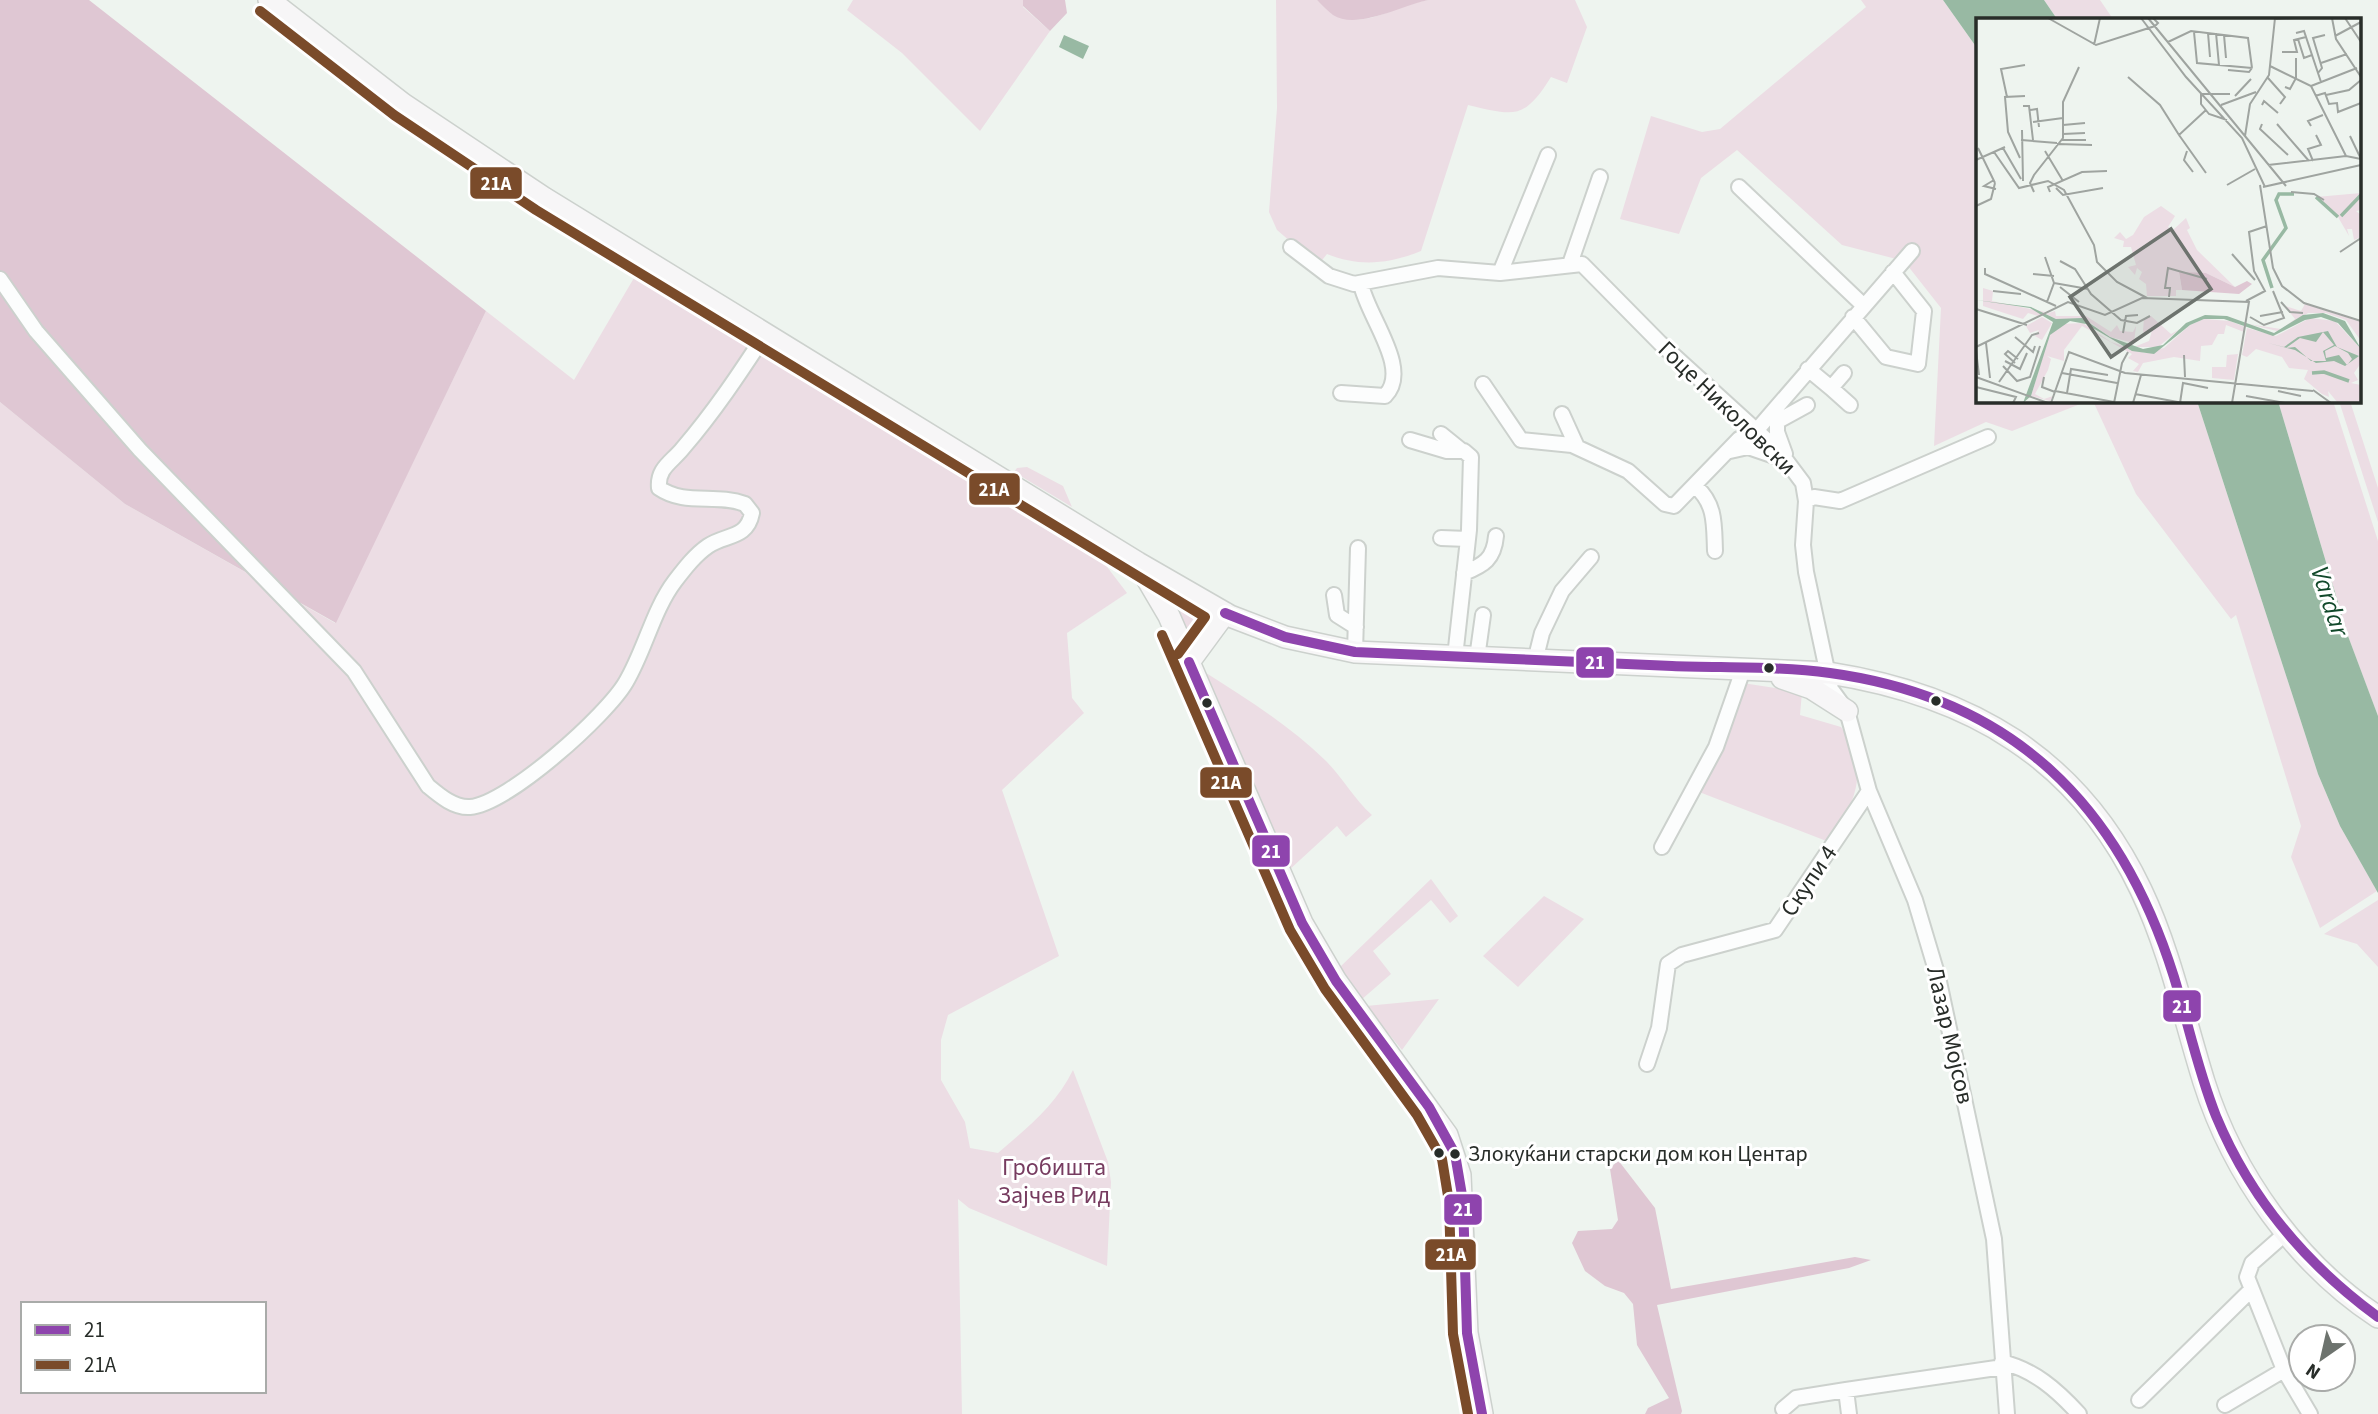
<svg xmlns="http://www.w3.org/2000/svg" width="2378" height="1414" font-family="'Source Sans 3',sans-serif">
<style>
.green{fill:#ecdde4;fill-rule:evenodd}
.forest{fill:#dfc7d3}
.water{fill:#98b9a3}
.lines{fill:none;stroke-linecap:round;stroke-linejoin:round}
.street-casing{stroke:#ccd1cd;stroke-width:18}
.secondary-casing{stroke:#ccd1cd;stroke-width:24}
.street{stroke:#fcfdfd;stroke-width:14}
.secondary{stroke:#f7f6f7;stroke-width:21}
.bus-1-casing{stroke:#fff;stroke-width:16}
.bus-2-casing{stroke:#fff;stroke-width:16}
.bus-1{stroke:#8e44ad;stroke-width:10}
.bus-2{stroke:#7a4b2a;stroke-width:10}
.bus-dot{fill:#282d29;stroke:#fff;stroke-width:2.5}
.labels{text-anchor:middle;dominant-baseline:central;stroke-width:6;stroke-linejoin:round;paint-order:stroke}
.bus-label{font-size:22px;fill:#282d29;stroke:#fff;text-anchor:start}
.street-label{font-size:24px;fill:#282d29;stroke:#fff}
.park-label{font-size:24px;fill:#773c60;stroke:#fff}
.water-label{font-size:26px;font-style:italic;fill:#12492b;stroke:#fff}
.inset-river{fill:none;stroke:#98b9a3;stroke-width:3.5}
.inset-road{fill:none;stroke:#9fa4a0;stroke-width:2}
.view{fill:#6d736e;fill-opacity:0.15;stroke:#6d736e;stroke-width:3.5}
.inset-edge{fill:none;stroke:#282d29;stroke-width:3.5}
.line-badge{stroke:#fff;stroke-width:2.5}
.badge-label{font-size:19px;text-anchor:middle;font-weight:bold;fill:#fff}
</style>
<rect width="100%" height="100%" fill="#eef4ef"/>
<path class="green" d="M 853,0 L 1023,0 L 1023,7 L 1050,31 L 980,131 L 902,53 L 847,10 Z
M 1276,0 L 1317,0 C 1360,40 1382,7 1429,0 L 1575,0 L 1587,27 L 1567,83 L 1551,77 C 1524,120 1515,116 1468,105 L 1421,251 C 1389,264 1359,267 1327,254 L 1318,265 L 1277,230 L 1269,212 L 1277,108 Z
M 1861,0 L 1943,0 L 1977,48 L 1977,401 L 2088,401 L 2012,431 L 1986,422 L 1934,446 L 1941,308 L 1904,261 L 1842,245 L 1737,150 L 1701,178 L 1679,234 L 1620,219 L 1651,116 L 1702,132 L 1720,129 L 1866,7 Z
M 2044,0 L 2100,0 L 2113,19 L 2057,19 Z
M 641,266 L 1101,559 L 1127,593 L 1067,633 L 1072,698 L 1084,713 L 1002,790 L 1059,956 L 948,1015 L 941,1040 L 941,1080 L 965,1122 L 970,1148 L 998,1153 C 1028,1127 1056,1105 1073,1070 L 1108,1162 L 1111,1182 L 1107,1266 L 969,1208 L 958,1199 L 962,1414 L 0,1414 L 0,402 L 125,504 L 335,623 L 486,311 L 574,380 ZM 23,1304 L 264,1304 L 264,1391 L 23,1391 Z
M 2093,401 L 2197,401 L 2318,774 L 2340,826 L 2377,891 L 2320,928 L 2291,857 L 2301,826 L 2236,615 L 2231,619 L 2136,494 Z
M 2278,401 L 2333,401 L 2378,541 L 2378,716 L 2348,636 Z
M 2339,401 L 2350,401 L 2378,488 L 2378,522 Z
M 1027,467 L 1063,486 L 1072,507 L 1014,472 L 1017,468 Z
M 1167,587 L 1207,615 L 1192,640 Z
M 1203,671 C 1247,699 1289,725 1326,761 C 1343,778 1354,799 1372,815 L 1346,837 L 1337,826 L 1288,871 Z
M 1736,682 L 1802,692 L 1800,715 L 1841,727 C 1871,773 1855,802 1829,842 L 1694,790 Z
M 1431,879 L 1458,916 L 1450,923 L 1431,900 L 1373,951 L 1391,974 L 1361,1000 L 1340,967 Z
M 1544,896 L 1584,919 L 1518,987 L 1483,956 Z
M 2378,900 L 2378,967 L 2357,944 L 2324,934 Z
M 1439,999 L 1402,1050 L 1366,1006 Z"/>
<path class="forest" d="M 0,0 L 89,0 L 486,311 L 336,623 L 125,504 L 0,402 Z
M 1023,0 L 1065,0 L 1067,13 L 1050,31 L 1023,6 Z
M 1317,0 L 1429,0 C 1404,4 1357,31 1333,15 C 1328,11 1322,5 1317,0 Z
M 1618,1160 L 1655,1208 L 1671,1289 L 1855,1257 L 1871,1260 L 1849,1268 L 1657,1305 L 1682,1411 L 1681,1414 L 1645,1414 L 1648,1408 L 1669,1398 L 1637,1345 L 1633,1304 L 1624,1293 L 1605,1286 L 1585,1271 L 1572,1243 L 1578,1231 L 1612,1229 L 1618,1220 L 1610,1169 Z"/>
<path class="water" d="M 1943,0 L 2044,0 L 2057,19 L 1977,19 L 1977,48 Z
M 1064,35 L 1089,46 L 1083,59 L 1059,47 Z
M 2197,401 L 2278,401 L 2348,636 L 2378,716 L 2378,893 L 2340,826 L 2318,774 Z"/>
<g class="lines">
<g class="street-casing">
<path id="street" d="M 1739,187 L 1863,305
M 1291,247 L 1329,276 L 1354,284 L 1438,268 L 1500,273 L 1582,264 L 1660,343 L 1779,451 L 1803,483 L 1806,501 L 1803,545 L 1806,572 L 1831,689 L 1847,711 L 1869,791 L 1915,900 L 1938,977 L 1994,1239 L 2007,1414
M 1570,264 L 1600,177
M 1500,273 L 1548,155
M 0,279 L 36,331 L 140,450 L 354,671 L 428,786 C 440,796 454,808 470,807 C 508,804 607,715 626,682 C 645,650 653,610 675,581 C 685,568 695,555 708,546 C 726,534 747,539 752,513 L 745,504 C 716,493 685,506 659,488 C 657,468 672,462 683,448 C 714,412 740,373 766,333
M 1853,317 L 1886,357 L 1918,364 L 1924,311 L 1893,272
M 1808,369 L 1831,388 L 1844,373
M 1483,384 L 1521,440 L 1572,445 L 1628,471 L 1665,504 L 1674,506 L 1739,439 L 1756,431 L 1912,251
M 1831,388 L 1850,405
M 1341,393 L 1385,396 C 1412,369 1367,316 1361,284
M 1777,407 L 1777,432 L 1785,454
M 1562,414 L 1577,447
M 1776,422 L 1807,405
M 1441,434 L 1462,451
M 1410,440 L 1447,451 L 1464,451 L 1471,457 L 1469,530 L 1455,657
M 1730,451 L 1748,447 L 1780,458
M 1696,487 C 1716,504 1714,526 1715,551
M 1806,501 L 1814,497 L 1840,501 L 1988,437
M 1441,538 L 1468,539
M 1464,573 C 1484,565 1494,559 1496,536
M 1334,595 L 1337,615 L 1356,627
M 1355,652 L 1358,548
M 1477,658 L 1483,615
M 1535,661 L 1542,633 L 1562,591 L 1591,557
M 1662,847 L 1716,747 L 1744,667
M 1647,1064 L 1659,1028 L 1668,964 L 1682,955 L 1775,930 L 1869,791
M 2286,1233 L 2252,1263 L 2247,1277 L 2284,1370 L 2310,1414
M 2002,1362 C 2034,1370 2056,1389 2079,1414
M 2139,1400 L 2251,1290
M 2225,1405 L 2284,1370
M 1783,1409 L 1796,1398 L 1846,1390
M 1849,1414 L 1846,1390 L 2003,1367"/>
</g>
<g class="secondary-casing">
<path id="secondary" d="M 269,0 L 403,104 L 544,198 L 1138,563 L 1230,616 L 1285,637 L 1355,652 L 1829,673 C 1969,695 2078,757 2141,890 C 2170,951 2184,1018 2204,1082 C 2233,1174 2297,1264 2378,1317
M 1139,565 L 1169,616 L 1302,923 L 1336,981 L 1447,1135 L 1460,1175 L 1467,1333 L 1482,1414
M 1189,662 L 1225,613
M 1782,678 L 1811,688 L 1847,711"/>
</g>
<use href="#street" class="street"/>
<use href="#secondary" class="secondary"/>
<g class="bus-1-casing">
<path id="bus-1" d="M 1225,613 L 1285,637 L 1355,652 C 1461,657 1566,661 1672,666 C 1724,668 1778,666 1830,673 C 2013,698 2120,805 2174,977 C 2188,1023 2198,1071 2216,1116 C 2250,1198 2307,1265 2378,1317
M 1189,662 L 1302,923 L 1336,981 L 1429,1107 L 1455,1154 L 1463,1201 L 1467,1333 L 1482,1414"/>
</g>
<g class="bus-2-casing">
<path id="bus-2" d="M 260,11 L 394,115 L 536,210 L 1205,617 L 1178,654
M 1162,635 L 1290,930 L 1325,989 L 1417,1115 L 1442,1159 L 1449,1202 L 1453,1334 L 1468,1414"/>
</g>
<use href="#bus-1" class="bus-1"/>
<use href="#bus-2" class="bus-2"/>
</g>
<g class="bus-dot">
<circle cx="1769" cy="668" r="6"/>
<circle cx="1936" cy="701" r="6"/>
<circle cx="1207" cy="703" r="6"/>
<circle cx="1439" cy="1153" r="6"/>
<circle cx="1455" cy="1154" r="6"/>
</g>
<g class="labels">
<g class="bus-label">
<text x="1468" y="1154">Злокуќани старски дом кон Центар</text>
</g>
<g class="street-label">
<text transform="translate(1727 408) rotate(44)">Гоце Николовски</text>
<text transform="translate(1809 881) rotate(-56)">Cкупи 4</text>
<text transform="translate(1950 1035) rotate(77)">Лазар Мојсов</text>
</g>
<g class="park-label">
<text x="1054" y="1167">Гробишта<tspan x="1054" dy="28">Зајчев Рид</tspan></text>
</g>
<g class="water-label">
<text transform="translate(2330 601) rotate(72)">Vardar</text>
</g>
</g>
<g transform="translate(1976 18)">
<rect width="385" height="385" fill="#eef4ef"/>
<path d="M 385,175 L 385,192 L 380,193 L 385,197 L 385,219 L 378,222 L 376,211 L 371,211 L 373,218 L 362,199 L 340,179 ZM 185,188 L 199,198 L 192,209 L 197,212 L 210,200 L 214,210 L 211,212 L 221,232 L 259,269 L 230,255 L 203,255 L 206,272 L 200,272 L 200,278 L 171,278 L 170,266 L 163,261 L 166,254 L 161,250 L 159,257 L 152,249 L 160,247 L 155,229 L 147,229 L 148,223 L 138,220 L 144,214 L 150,221 L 157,217 L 168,199 ZM 7,270 L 17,273 L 16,283 L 69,294 L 62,298 L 52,295 L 47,301 L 19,292 L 7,288 ZM 329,286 L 385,304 L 385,323 L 370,302 L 350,295 L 332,295 L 311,309 L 301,313 L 272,306 L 305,311 L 319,301 L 309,288 L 325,293 ZM 79,293 L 80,298 L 110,298 L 135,314 L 141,307 L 144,313 L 157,314 L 160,308 L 158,325 L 134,319 L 109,301 L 80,301 L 70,296 ZM 175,298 L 195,316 L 204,311 L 182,329 L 158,329 L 173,323 L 177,309 L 168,316 L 167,312 L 168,301 ZM 66,299 L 76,305 L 66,322 L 59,318 L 63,312 L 54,315 L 50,308 ZM 334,300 L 359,303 L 385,331 L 385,345 L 378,355 L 382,362 L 375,365 L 385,367 L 385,385 L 362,385 L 352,373 L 353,379 L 346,376 L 328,361 L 332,352 L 313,350 L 306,339 L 280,331 L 271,339 L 266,337 L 271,310 L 300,318 ZM 228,301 L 254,303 L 269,309 L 268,314 L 250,307 L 248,316 L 242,316 L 236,327 L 225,328 L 224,343 L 198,339 L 167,345 L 162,354 L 157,353 L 163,346 L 152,340 L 156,336 L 106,308 L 88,332 L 88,343 L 71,338 L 75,341 L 72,352 L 59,376 L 68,381 L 77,378 L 74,383 L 55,378 L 73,318 L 84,306 L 107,305 L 135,324 L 169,335 L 188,330 L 214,307 ZM 262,336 L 258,362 L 236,360 L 236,349 L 250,349 L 251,337 Z" fill="#ecdde4"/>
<path d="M 203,254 L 230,255 L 259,269 L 271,263 L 276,266 L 263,276 L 206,272 Z" fill="#dfc7d3"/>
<path d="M 0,282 L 55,289 L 80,301 L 106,300 L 134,319 L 167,331 L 187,327 L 210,305 L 229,297 L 251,298 L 298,315 L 327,297 L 347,295 L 369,303 L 385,331 L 362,305 L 345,299 L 329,302 L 297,318 L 248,301 L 228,301 L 214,307 L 178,336 L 156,333 L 110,306 L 94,303 L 74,317 L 55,378 L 47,385 L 77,304 L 54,290 ZM 352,313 L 361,329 L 383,338 L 369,348 L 358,343 L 340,345 L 319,332 L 292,325 L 308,329 L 322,319 ZM 347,314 L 358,327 L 347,333 L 350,343 L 335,343 L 319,329 L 310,330 L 324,320 L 340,324 ZM 359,328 L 372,335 L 376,341 L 371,347 L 363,337 L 350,340 L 349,333 Z" fill="#98b9a3" fill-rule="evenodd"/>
<path class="inset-river" d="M 340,179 L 362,199M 365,198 L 385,177M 296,270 L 287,242 L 310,210 L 300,182 L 303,176 L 318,176M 336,355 L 348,354 L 373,363"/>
<path class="inset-road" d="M 72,0 L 120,27 L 179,8 L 182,5 L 177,0M 165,0 L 210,59 L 266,120 L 289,169M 172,0 L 310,168M 356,0 L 360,21 L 385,59M 369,0 L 385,24M 298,1 L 319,0M 218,14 L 221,45 L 276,50M 232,15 L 234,39M 240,15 L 243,47M 320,15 L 328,13 L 345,64M 248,17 L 250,40M 359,18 L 385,4M 322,21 L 328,40 L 336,37M 192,24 L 215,13 L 272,20 L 276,50M 118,27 L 124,0M 306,34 L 321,34 L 318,22 L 330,19M 345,45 L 371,36M 294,48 L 335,68 L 370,138M 252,52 L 273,54 L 276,50M 342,55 L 346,50 L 337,20 L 349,17M 152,59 L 184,87 L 203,117 L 230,92M 292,60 L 309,79 L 304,86M 335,68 L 381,50M 309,69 L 314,71 L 320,60 L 320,40M 350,77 L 373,72 L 385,62M 259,78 L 275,61M 339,78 L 349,75 L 353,86 L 361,85 L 362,94 L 385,85M 31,79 L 25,51 L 49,47M 245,87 L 280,74M 286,87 L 288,83 L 302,95M 47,88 L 53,88 L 57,122M 54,92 L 61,91 L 63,109M 251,102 L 233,96 L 225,86 L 225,76 L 254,76M 57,104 L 87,100M 286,106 L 284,111 L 312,137M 301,106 L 333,143M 87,107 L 109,105M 335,108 L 332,103 L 347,97M 46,112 L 47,163M 87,116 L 109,115M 203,117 L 230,155M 269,118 L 274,86 L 293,57 L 299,0M 374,118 L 385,141M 45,122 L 81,125M 86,122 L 110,122M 81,126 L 116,127M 2,130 L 19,165M 27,130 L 45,161M 69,133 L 87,163M 211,133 L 208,142 L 217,154M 18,134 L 43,170 L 72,163 L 88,172 L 118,227 L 121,244 L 141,264 L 171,280M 44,140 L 32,114 L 29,79 L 49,78M 0,142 L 29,129M 337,143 L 332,131 L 345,127 L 340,117M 292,147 L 370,138 L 385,141M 18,162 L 8,168 L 20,171M 251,167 L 279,151M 284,167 L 297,250 L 306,268 L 328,285 L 385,303M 287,169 L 385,147M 80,170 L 87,177 L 127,170M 58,174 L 54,165 L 58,157 L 87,120 L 87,84 L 103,49M 74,174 L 72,169 L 106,154 L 131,153M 315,174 L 338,176 L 348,182M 0,188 L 15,181 L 19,165M 364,234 L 385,220M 256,236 L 279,262M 69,239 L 78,265 L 71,284M 84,243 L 99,251 L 115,276 L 145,302 L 161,305 L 174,298M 9,250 L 9,256 L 80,288M 57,256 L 78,258M 78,265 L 112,271M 84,269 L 103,284M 17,273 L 45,276M 193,279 L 194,270 L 189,270 L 192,250 L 231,261M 270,283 L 289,273 L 278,253 L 273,214 L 291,208M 305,284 L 314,294 L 327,295M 0,291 L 51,307M 284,298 L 307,294M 274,299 L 288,307 L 308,300 L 297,273M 147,315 L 150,298 L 162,297M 39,319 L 57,334 L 59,328M 10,325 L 14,360M 0,329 L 92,284 L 129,297 L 166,280 L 273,284 L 256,385M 0,332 L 3,357M 208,337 L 209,359M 29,343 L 44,351 L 51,335M 39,345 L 29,336 L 32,333 L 42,341M 27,348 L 41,363 L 54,359 L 64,328M 86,355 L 141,365M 0,359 L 72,385M 68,359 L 66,369 L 79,374M 23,364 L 56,317 L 63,315M 0,369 L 40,379 L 37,385M 337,372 L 355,385M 79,373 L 138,384M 302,373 L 325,378M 91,375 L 95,351 L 132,357M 159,376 L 207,385M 270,378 L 309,385M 75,385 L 93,334 L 149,355 L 337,373M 138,385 L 146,345 L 152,334M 157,385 L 165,357M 204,385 L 207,365 L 232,370"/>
<path class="view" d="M 195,211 L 235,271 L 135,339 L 94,279 Z"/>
<rect width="385" height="385" class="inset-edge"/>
</g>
<g class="line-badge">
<rect x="469" y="166" width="54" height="34" rx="7" fill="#7a4b2a"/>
<rect x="968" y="472" width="53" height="34" rx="7" fill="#7a4b2a"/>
<rect x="1575" y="646" width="40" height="33" rx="7" fill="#8e44ad"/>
<rect x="1199" y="766" width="54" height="33" rx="7" fill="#7a4b2a"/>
<rect x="1251" y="834" width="40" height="34" rx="7" fill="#8e44ad"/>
<rect x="2162" y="989" width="40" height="34" rx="7" fill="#8e44ad"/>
<rect x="1443" y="1193" width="40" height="33" rx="7" fill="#8e44ad"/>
<rect x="1424" y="1238" width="53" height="33" rx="7" fill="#7a4b2a"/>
</g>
<g class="badge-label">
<text x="496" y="190">21A</text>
<text x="994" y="496">21A</text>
<text x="1595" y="669">21</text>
<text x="1226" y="789">21A</text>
<text x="1271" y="858">21</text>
<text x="2182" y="1013">21</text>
<text x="1463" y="1216">21</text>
<text x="1451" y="1261">21A</text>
</g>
<rect x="21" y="1302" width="245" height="91" fill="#ffffff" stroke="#a9aba9" stroke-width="2"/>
<rect x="35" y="1325" width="35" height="10" fill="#8e44ad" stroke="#a9aba9" stroke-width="2"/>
<text x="84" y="1337" font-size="21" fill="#282d29">21</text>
<rect x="35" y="1360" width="35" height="10" fill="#7a4b2a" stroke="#a9aba9" stroke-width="2"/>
<text x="84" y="1372" font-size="21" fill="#282d29">21A</text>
<g transform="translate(2322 1358) rotate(214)"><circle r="33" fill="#ffffff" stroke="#a9aba9" stroke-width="2"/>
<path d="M0-5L12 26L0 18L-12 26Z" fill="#6d736e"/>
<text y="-10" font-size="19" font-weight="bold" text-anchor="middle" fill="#282d29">N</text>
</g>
</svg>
